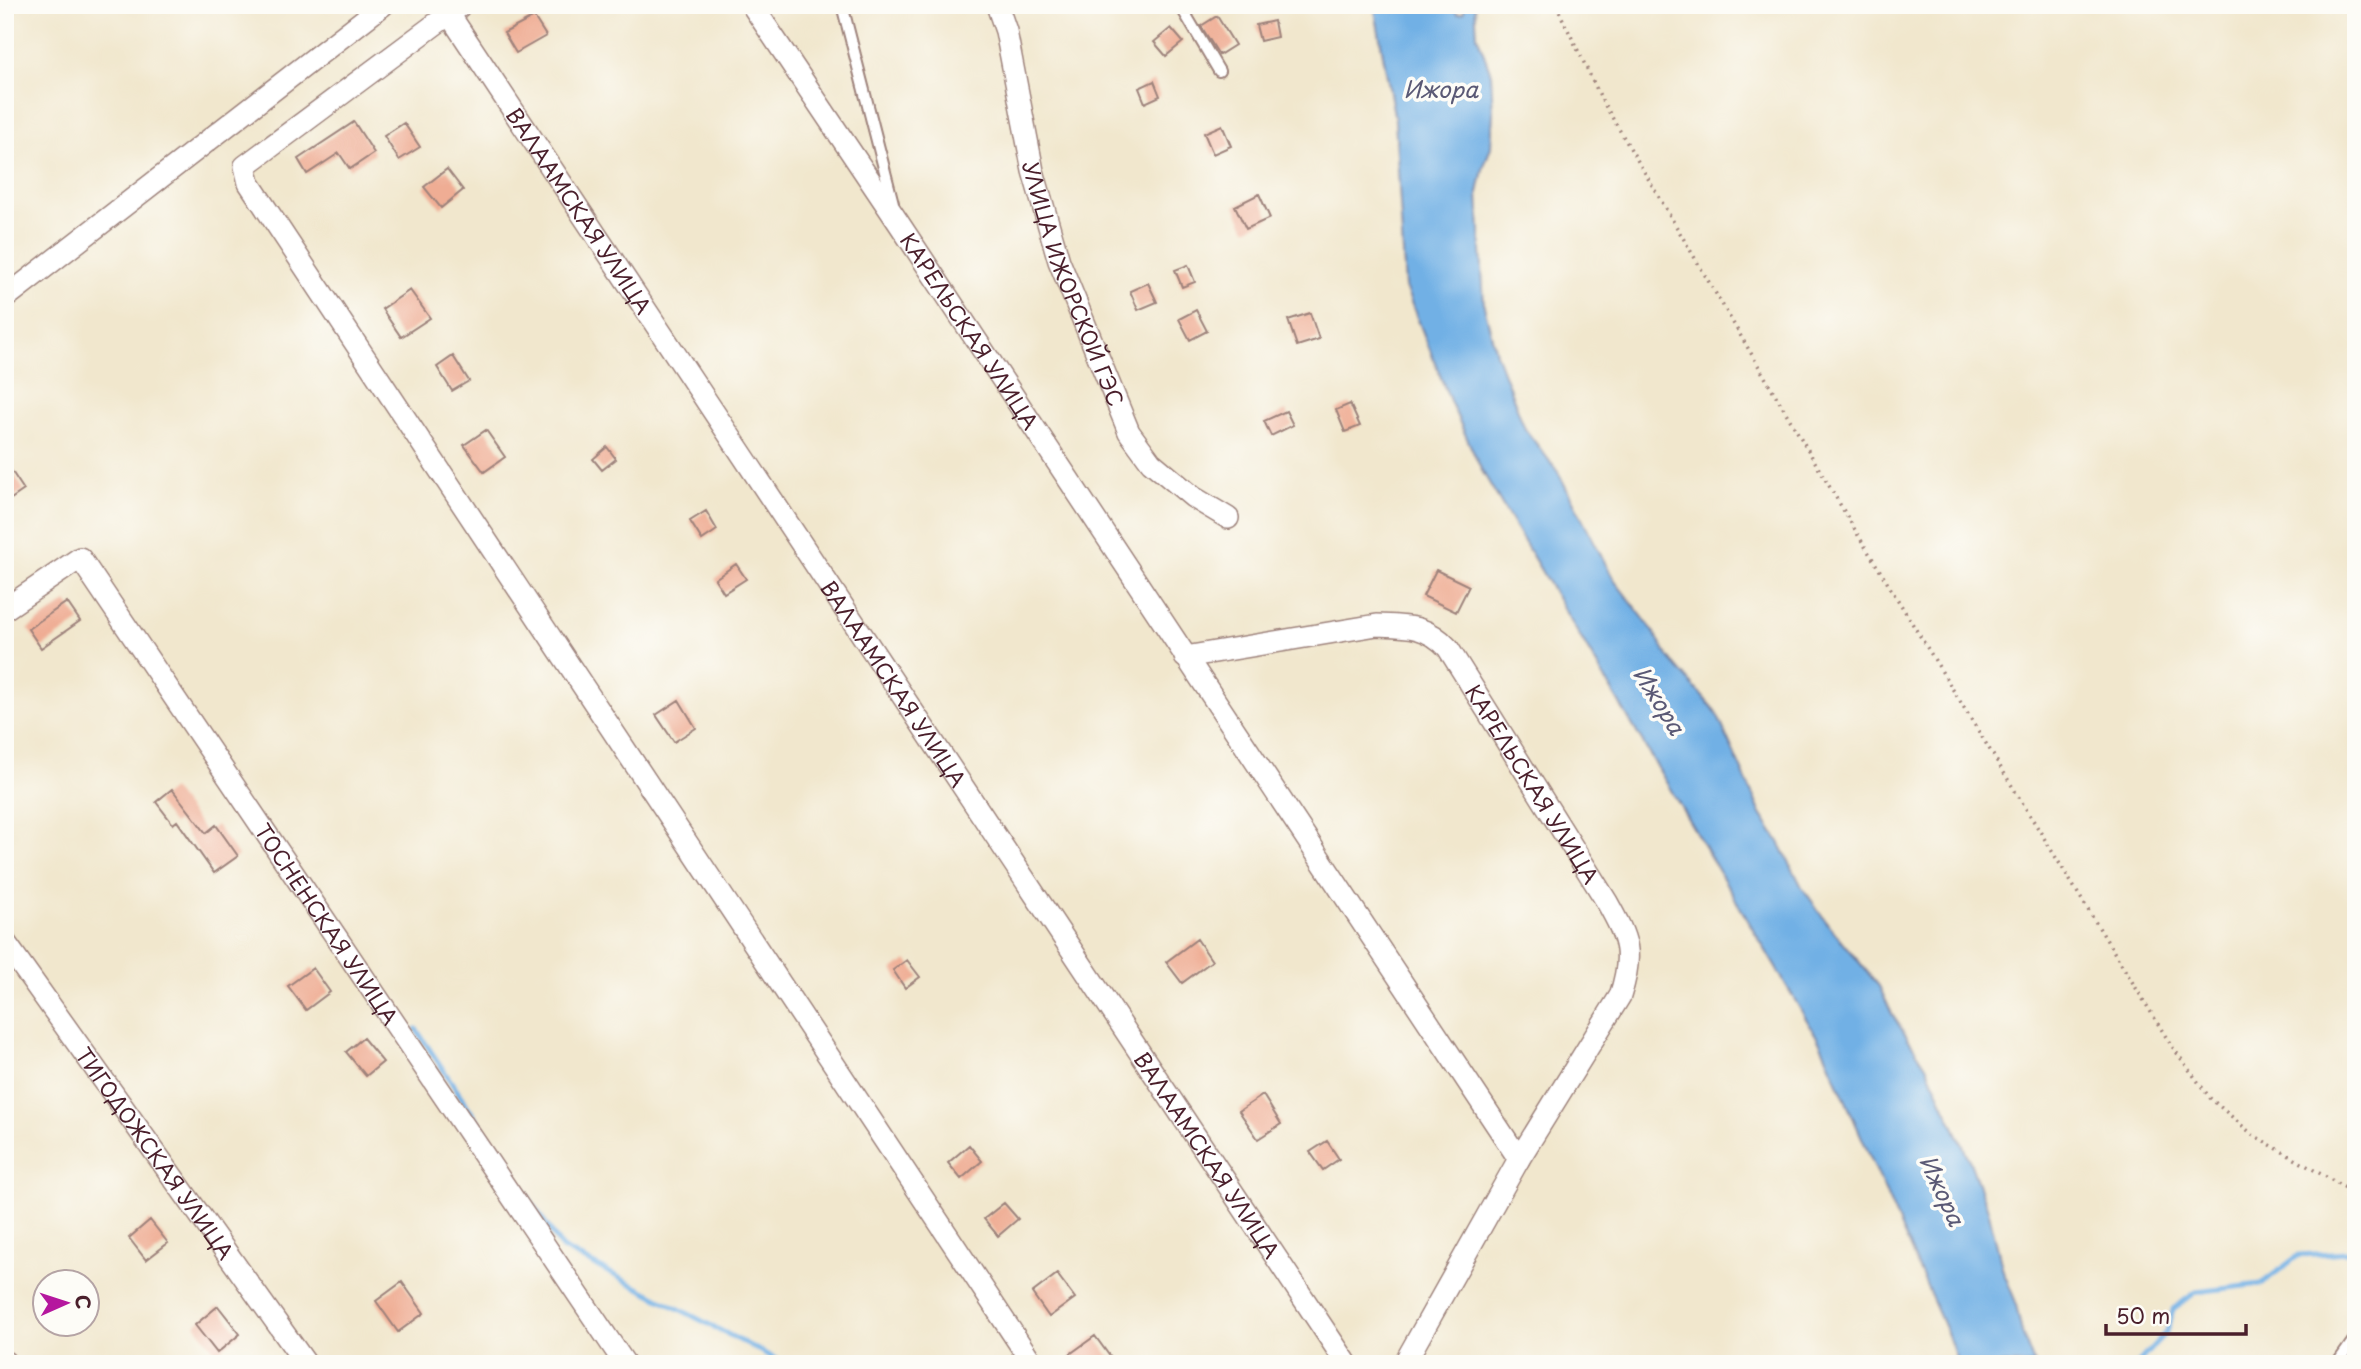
<svg xmlns="http://www.w3.org/2000/svg" width="2361" height="1369" font-family="'Playpen Sans',sans-serif">
<style>
.water{fill:#71b0e5;stroke:#5e6888;stroke-width:2}
.lines{fill:none;stroke-linecap:round;stroke-linejoin:round}
.stream{stroke:#71b0e5;stroke-width:5}
.building{fill:#efad94}
.lane-casing{stroke:#9e837c;stroke-width:14}
.street-casing{stroke:#9e837c;stroke-width:24}
.path{stroke:#9e837c;stroke-width:3.5;stroke-dasharray:2 5;stroke-linecap:butt}
.lane{stroke:#fff;stroke-width:10}
.street{stroke:#fff;stroke-width:21}
.labels{text-anchor:middle;dominant-baseline:central;stroke-width:7;stroke-linejoin:round;paint-order:stroke}
.street-label{font-size:21px;fill:#4a1f2b;stroke:#fdfcf7}
.water-label{font-size:23px;font-style:italic;fill:#5a5975;stroke:#fdfcf7}
</style>
<rect width="100%" height="100%" fill="#fdfcf7"/>
<filter id="ink" filterUnits="userSpaceOnUse"><feTurbulence type="fractalNoise" baseFrequency=".0143" numOctaves="2"/><feDisplacementMap in="SourceGraphic" scale="14" xChannelSelector="R" yChannelSelector="G"/><feConvolveMatrix kernelMatrix="1 2 1 2 8 2 1 2 1" color-interpolation-filters="sRGB"/></filter>
<filter id="wash" filterUnits="userSpaceOnUse"><feTurbulence type="fractalNoise" baseFrequency=".00686" numOctaves="4" result="noise"/><feDisplacementMap in="SourceGraphic" scale="28" xChannelSelector="R" yChannelSelector="G"/><feGaussianBlur stdDeviation="1.57" result="paint"/><feColorMatrix in="noise" values="0 0 0 0 0 0 0 0 0 0 0 0 0 0 0 0 0 1.4 0 .05"/><feComposite in="paint" operator="in"/></filter>
<g filter="url(#wash)">
<rect width="100%" height="100%" fill="#f1e7cd"/>
<path class="water" d="M 1374,5 L 1452,5 L 1458,14 L 1464,12 L 1464,5 L 1475,5 L 1477,35 L 1491,74 L 1493,113 L 1491,147 L 1483,169 L 1478,193 L 1484,306 L 1496,353 L 1525,429 L 1558,472 L 1614,580 L 1651,628 L 1669,658 L 1716,712 L 1761,814 L 1779,842 L 1802,887 L 1830,927 L 1879,986 L 1892,1014 L 1927,1068 L 1968,1157 L 1989,1213 L 2003,1271 L 2015,1300 L 2022,1333 L 2034,1364 L 1958,1364 L 1948,1335 L 1821,1044 L 1481,469 L 1451,403 L 1405,287 L 1395,120 Z"/>
<g class="lines">
<path class="stream" d="M 416,1029 L 562,1248 L 785,1364
M 2137,1364 L 2166,1332 L 2173,1309 L 2196,1292 L 2261,1284 L 2299,1255 L 2348,1252 L 2356,1254"/>
</g>
<g id="blocks">
<path class="building" d="M 1217,16 L 1235,45 L 1219,55 L 1201,26 Z
M 534,17 L 546,36 L 516,53 L 504,33 Z
M 1274,21 L 1277,37 L 1260,41 L 1256,25 Z
M 1171,28 L 1183,42 L 1166,56 L 1154,42 Z
M 1154,81 L 1160,96 L 1145,103 L 1139,88 Z
M 354,122 L 374,153 L 350,169 L 339,153 L 307,174 L 298,159 Z
M 404,123 L 420,147 L 399,160 L 384,136 Z
M 1222,125 L 1231,146 L 1213,154 L 1204,133 Z
M 447,169 L 463,190 L 441,208 L 424,187 Z
M 1259,194 L 1270,218 L 1246,229 L 1235,206 Z
M 1188,265 L 1195,282 L 1182,287 L 1175,270 Z
M 1148,283 L 1157,302 L 1138,310 L 1130,291 Z
M 410,290 L 430,318 L 401,337 L 382,309 Z
M 1196,310 L 1207,331 L 1190,340 L 1179,319 Z
M 1310,313 L 1319,339 L 1297,346 L 1288,320 Z
M 453,356 L 469,381 L 452,391 L 437,367 Z
M 1350,404 L 1360,426 L 1345,432 L 1336,410 Z
M 1286,411 L 1293,425 L 1271,436 L 1264,421 Z
M 486,430 L 505,457 L 484,472 L 464,445 Z
M 607,447 L 616,459 L 602,470 L 593,459 Z
M 5,461 L 24,490 L 5,503 Z
M 706,511 L 717,530 L 702,540 L 690,521 Z
M 736,564 L 746,579 L 724,593 L 715,579 Z
M 1436,570 L 1469,586 L 1456,612 L 1423,596 Z
M 67,602 L 80,621 L 41,648 L 28,629 Z
M 679,700 L 696,728 L 674,742 L 656,715 Z
M 172,789 L 206,833 L 216,825 L 238,856 L 214,873 L 177,821 L 173,824 L 156,802 Z
M 1197,939 L 1212,961 L 1182,983 L 1166,962 Z
M 907,960 L 920,977 L 905,988 L 893,970 Z
M 313,968 L 330,992 L 306,1010 L 288,986 Z
M 363,1038 L 383,1062 L 366,1076 L 346,1052 Z
M 1263,1095 L 1281,1124 L 1258,1139 L 1239,1111 Z
M 1327,1141 L 1339,1159 L 1323,1170 L 1310,1152 Z
M 969,1145 L 982,1161 L 961,1179 L 948,1163 Z
M 1004,1203 L 1018,1219 L 998,1236 L 984,1219 Z
M 150,1220 L 168,1243 L 146,1260 L 129,1238 Z
M 1057,1274 L 1075,1298 L 1049,1317 L 1032,1293 Z
M 402,1282 L 424,1313 L 398,1332 L 376,1301 Z
M 218,1306 L 240,1334 L 217,1353 L 195,1325 Z
M 1095,1336 L 1111,1358 L 1103,1364 L 1077,1364 L 1070,1354 Z"/>
</g>
</g>
<g filter="url(#ink)">
<use href="#blocks" fill-opacity="0" stroke="#9e837c" stroke-width="2"/>
<g class="lines">
<g class="lane-casing">
<path id="lane" d="M 842,5 L 893,203
M 1180,5 L 1219,71
M 2337,1364 L 2356,1337"/>
</g>
<g class="street-casing">
<g id="street">
<path id="s1" d="M 752,5 L 898,222 L 1519,1159"/>
<path id="s2" d="M 997,5 L 1006,31 L 1033,171 L 1059,261 L 1129,432 L 1151,462 L 1193,497 L 1228,518"/>
<path id="s3" d="M 459,7 L 449,14 L 1347,1364"/>
<path d="M 449,14 L 245,166 L 249,183 L 1033,1364"/>
<path d="M 5,298 L 383,5"/>
<path id="s4" d="M 5,609 L 80,558 L 625,1364"/>
<path id="s5" d="M 1185,657 L 1377,625 C 1407,626 1427,625 1448,648 L 1607,902 C 1628,940 1634,953 1620,996 L 1519,1159 L 1404,1364"/>
<path id="s6" d="M 5,942 L 306,1364"/>
<path d="M 5,1362 L 6,1364"/>
</g>
</g>
<path class="path" d="M 1556,5 L 1603,102 L 1858,535 L 2171,1045 L 2210,1098 L 2253,1135 L 2356,1194"/>
<use href="#lane" class="lane"/>
<use href="#street" class="street"/>
</g>
</g>
<g class="labels">
<g class="street-label">
<text stroke="none"><textPath href="#s3" startOffset="248">ВАЛААМСКАЯ УЛИЦА</textPath></text>
<text stroke="none"><textPath href="#s2" startOffset="290">УЛИЦА ИЖОРСКОЙ ГЭС</textPath></text>
<text stroke="none"><textPath href="#s1" startOffset="392">КАРЕЛЬСКАЯ УЛИЦА</textPath></text>
<text stroke="none"><textPath href="#s3" startOffset="816">ВАЛААМСКАЯ УЛИЦА</textPath></text>
<text stroke="none"><textPath href="#s5" startOffset="432">КАРЕЛЬСКАЯ УЛИЦА</textPath></text>
<text stroke="none"><textPath href="#s4" startOffset="532">ТОСНЕНСКАЯ УЛИЦА</textPath></text>
<text stroke="none"><textPath href="#s6" startOffset="259">ТИГОДОЖСКАЯ УЛИЦА</textPath></text>
<text stroke="none"><textPath href="#s3" startOffset="1382">ВАЛААМСКАЯ УЛИЦА</textPath></text>
</g>
<g class="water-label">
<text x="1441" y="88">Ижора</text>
<text transform="translate(1660 700) rotate(58)">Ижора</text>
<text transform="translate(1943 1190) rotate(65)">Ижора</text>
</g>
</g>
<rect width="2361" height="1369" fill="none" stroke="#fdfcf7" stroke-width="28"/>
<g transform="translate(66 1303) rotate(87)"><circle r="33" fill="#fdfcf7" stroke="#b5a4a5" stroke-width="2"/>
<path d="M0-5L12 26L0 18L-12 26Z" fill="#b5179e"/>
<text y="-10" font-size="19" font-weight="bold" text-anchor="middle" fill="#4a1f2b">С</text>
</g>
<path d="M2106 1324v10h140v-10" fill="none" stroke="#4a1f2b" stroke-width="3.5"/>
<text x="2116" y="1324" font-size="21" fill="#4a1f2b" stroke="#fdfcf7" stroke-width="5" paint-order="stroke">50 m</text>
</svg>
